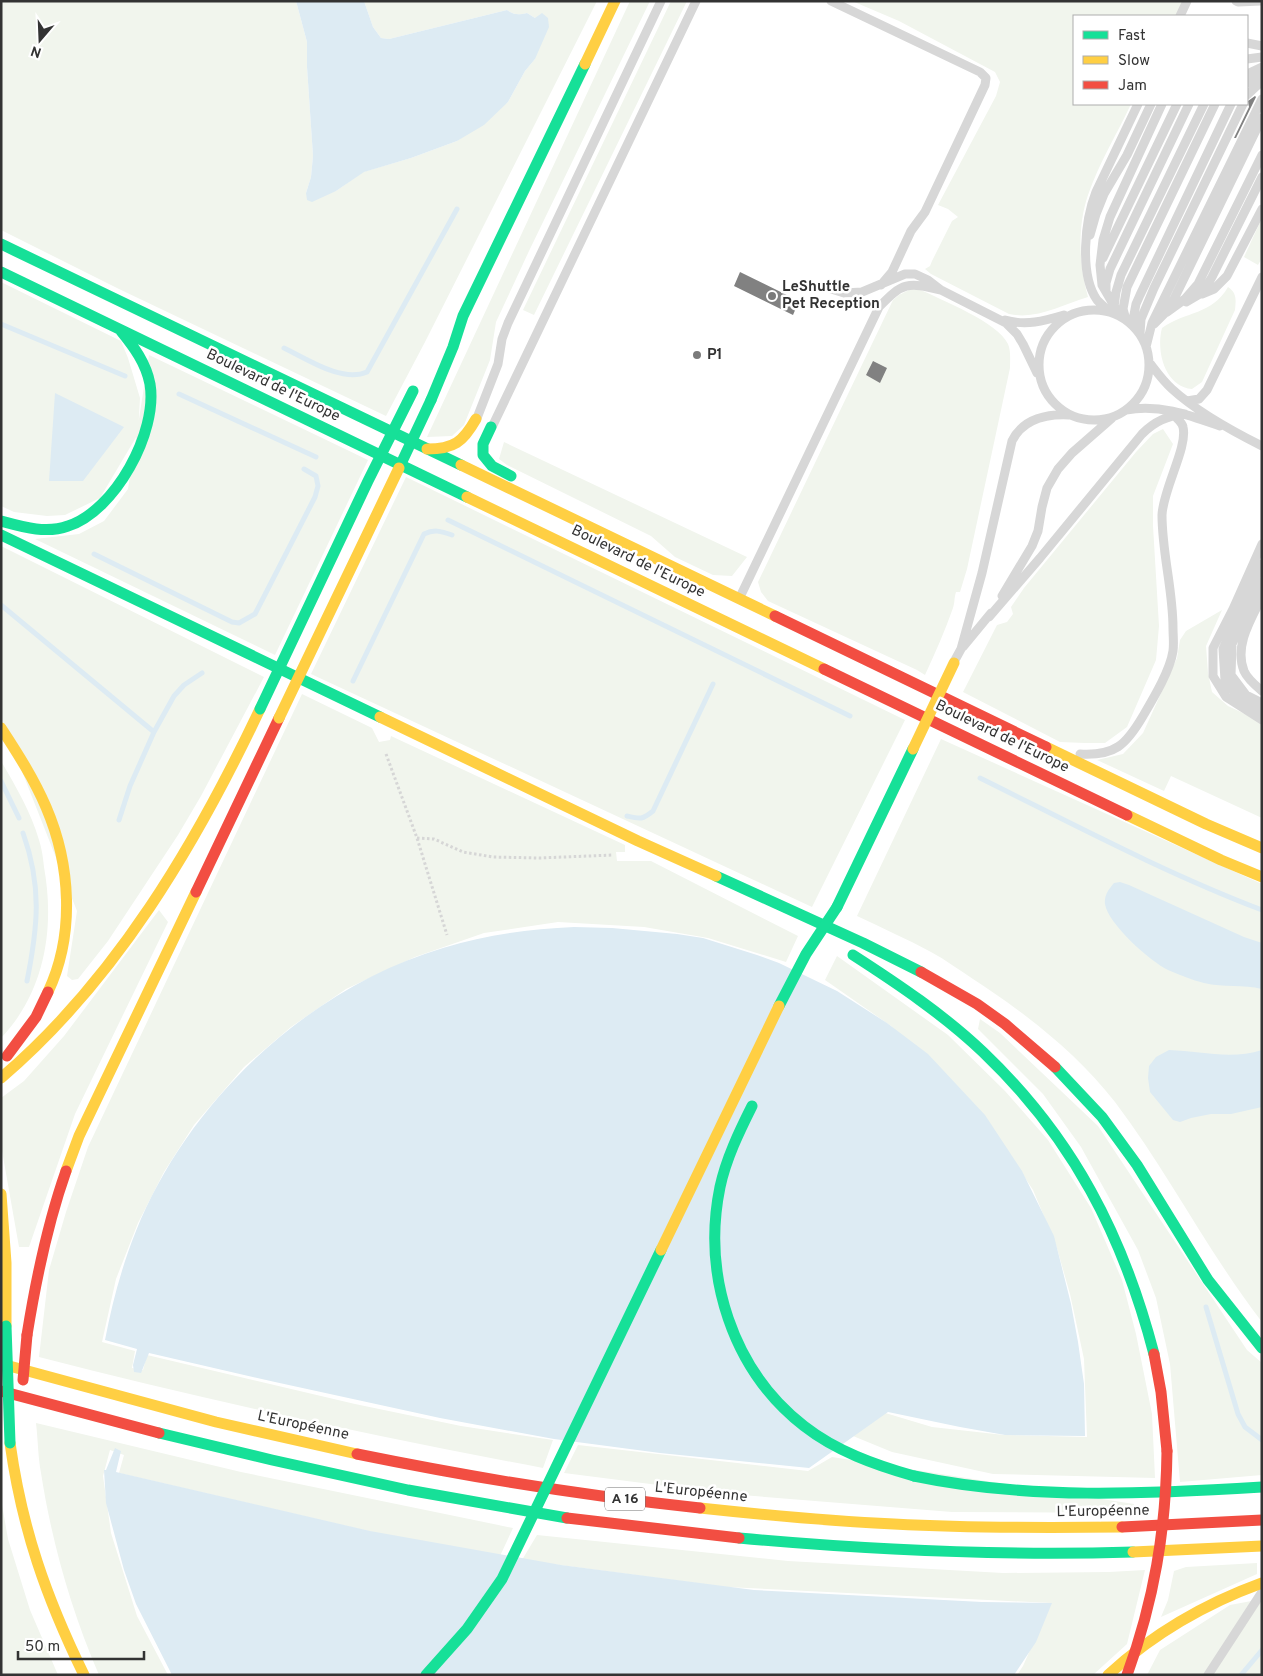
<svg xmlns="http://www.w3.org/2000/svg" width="1263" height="1676" font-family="Overpass,sans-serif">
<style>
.green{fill:#f1f5ed}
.water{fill:#ddebf3}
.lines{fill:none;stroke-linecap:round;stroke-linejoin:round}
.stream{stroke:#ddebf3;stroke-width:5}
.building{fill:#818181}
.path{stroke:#d6d6d6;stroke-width:3;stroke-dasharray:2.5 2.5;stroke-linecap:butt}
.lane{stroke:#d7d7d7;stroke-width:9}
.fast{stroke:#16e098;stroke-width:11}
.slow{stroke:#ffcf43;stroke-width:11}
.jam{stroke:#f24e42;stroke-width:11}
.fast-bridge{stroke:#16e098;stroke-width:11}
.slow-bridge{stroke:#ffcf43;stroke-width:11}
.jam-bridge{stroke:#f24e42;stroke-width:11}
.poi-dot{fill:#7a7a7a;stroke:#fff;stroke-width:2}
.labels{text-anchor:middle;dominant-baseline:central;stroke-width:5;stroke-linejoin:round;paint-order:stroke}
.shield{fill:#fff;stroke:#707070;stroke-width:1}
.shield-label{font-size:14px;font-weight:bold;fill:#333}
.poi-label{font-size:15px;font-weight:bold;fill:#333;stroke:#fff;text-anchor:start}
.street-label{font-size:15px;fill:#333;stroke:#fff}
</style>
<rect width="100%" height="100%" fill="#fff"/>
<path class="green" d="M 1,1 L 296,1 L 307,42 L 307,67 L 313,156 L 311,177 L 306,193 L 336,191 L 363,172 L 411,158 L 457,141 L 508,102 L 525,71 L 535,59 L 535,18 L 527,13 C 520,15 513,15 507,10 L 389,39 L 381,38 L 373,27 L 364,1 L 597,1 L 425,342 L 386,416 L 119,289 L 1,230 Z
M 630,1 L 650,1 L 529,251 L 496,322 L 490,360 L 464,425 L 452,436 L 427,437 Z
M 671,1 L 687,1 L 534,315 L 523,310 Z
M 852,1 L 1184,1 L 1177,16 L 1074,16 L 1074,104 L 1131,104 C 1117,134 1099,163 1088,195 C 1077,227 1079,265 1088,297 C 1061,305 1037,320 1009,314 L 931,274 L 925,269 L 930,266 L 932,261 L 952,221 L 958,217 L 948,209 L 938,205 L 996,96 L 1000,82 L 995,72 L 899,21 Z
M 1262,218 L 1262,258 L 1258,265 L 1244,257 Z
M 1,282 L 121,341 L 128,358 L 140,398 L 138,434 L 100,498 L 65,515 L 47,516 L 14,512 L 1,506 Z
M 1228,287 C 1237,293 1236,300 1235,310 L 1202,382 L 1192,389 C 1164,386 1156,350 1162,328 C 1186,311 1212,315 1228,287 Z
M 911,289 L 919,289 C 941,300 998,322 1008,344 C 1011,351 1010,361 1010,368 L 967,569 L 960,592 L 956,592 C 954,598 955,602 953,608 C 945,631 935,653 925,675 L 917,670 L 768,601 L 761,592 L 758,582 L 893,300 L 899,295 Z
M 149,355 L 368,460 L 275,655 L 35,539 L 79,534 L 104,521 L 128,489 Z
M 1163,429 L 1173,444 L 1153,496 L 1153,526 L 1159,626 L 1156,660 L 1127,727 L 1105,743 L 1085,743 L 1060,742 L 963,692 L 997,625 L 1007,622 L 1013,614 L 1011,607 L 1024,588 L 1136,452 L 1153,434 Z
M 504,442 L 747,557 L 732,576 L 713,575 L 675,557 L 651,536 L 507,465 L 499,459 Z
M 406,477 L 905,720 L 812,907 L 311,674 Z
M 1,546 L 264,677 L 201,796 L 178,835 L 108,941 L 78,979 L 72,980 L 67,976 L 77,911 L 1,718 Z
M 1222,610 L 1206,646 L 1208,673 L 1212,692 L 1228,706 L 1262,722 L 1262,818 L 1171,776 L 1164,791 L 1097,760 L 1123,754 L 1143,733 L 1177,658 L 1180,640 L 1186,631 Z
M 302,694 L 372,728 L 379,742 L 390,740 L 391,736 L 625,845 L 625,852 L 616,852 L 617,861 L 651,861 L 798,936 L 786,962 L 708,938 L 644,927 L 558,922 L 484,933 L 415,957 L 346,989 L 291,1027 L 244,1067 L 194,1125 L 164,1172 L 138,1223 L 116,1279 L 102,1342 L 135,1351 L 132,1368 L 143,1370 L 147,1355 L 355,1404 L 461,1426 L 553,1440 L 543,1468 C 374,1436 205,1400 39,1357 L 49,1270 L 66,1212 L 88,1147 Z
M 941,739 L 1262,884 L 1262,1322 C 1208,1252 1168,1172 1115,1102 C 1076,1052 1025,1013 973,979 C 959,970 946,960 931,952 C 907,939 882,928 857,916 Z
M 1,761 C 16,787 31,812 39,840 C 42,849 43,858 44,867 C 55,928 45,992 1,1038 Z
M 159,910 L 168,922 L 75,1114 L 29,1247 L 19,1247 L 1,1145 L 1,1098 L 24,1081 L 64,1036 Z
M 837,956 L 948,1035 L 1005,1091 L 1048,1140 L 1091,1208 L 1122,1280 L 1136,1334 L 1152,1414 L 1155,1478 L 993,1474 L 892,1452 L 853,1436 L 882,1412 L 932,1427 L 1004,1435 L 1087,1437 L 1084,1359 L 1070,1294 L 1056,1245 L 1033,1190 L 996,1134 L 891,1026 L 825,980 Z
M 980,1019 L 1000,1033 L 1098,1126 L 1247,1350 L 1262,1363 L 1262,1475 L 1180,1482 L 1170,1364 L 1156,1298 L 1138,1250 L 1081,1147 L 1043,1094 L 978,1029 Z
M 36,1423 L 241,1472 L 513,1528 L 500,1556 L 385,1535 L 119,1473 L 124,1455 L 110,1450 L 103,1476 L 111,1533 L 137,1616 L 168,1675 L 99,1675 C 71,1610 52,1543 41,1473 C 38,1457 38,1440 36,1423 Z
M 578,1445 L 808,1471 L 832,1457 L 1134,1504 L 1133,1513 L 952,1512 L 729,1494 L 564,1473 Z
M 1,1499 L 8,1539 L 30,1610 L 58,1675 L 1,1675 Z
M 537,1535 L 788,1561 L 1003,1573 L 1109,1572 L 1145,1570 L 1127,1644 L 1093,1675 L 1017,1675 L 1023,1666 L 1051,1603 L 726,1587 L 522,1560 Z
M 1257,1563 L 1257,1574 L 1161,1617 L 1168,1600 L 1174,1571 L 1186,1567 Z
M 1262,1599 L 1262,1675 L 1147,1675 L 1160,1650 L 1230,1605 Z"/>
<path class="water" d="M 296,1 L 364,1 L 373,27 L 381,38 L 389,39 L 507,10 C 513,15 520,15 527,13 L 535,18 L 542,13 L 548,18 L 549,27 L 535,59 L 525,71 L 508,102 L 484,125 L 457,141 L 411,158 L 364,172 L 336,191 L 312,202 L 307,200 L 306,193 L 311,177 L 313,156 L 307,67 L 307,42 Z
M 55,393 L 124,427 L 83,481 L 49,481 Z
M 1120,882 L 1129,885 L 1244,937 L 1262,943 L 1262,989 C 1243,984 1224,988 1204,983 C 1192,980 1180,975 1168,970 C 1150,961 1108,924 1105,904 C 1104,895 1109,889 1114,883 Z
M 574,927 L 612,928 L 677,934 L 703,938 L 757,955 L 779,963 L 837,991 L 887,1023 L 928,1054 L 985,1115 L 1022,1171 L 1054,1236 L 1071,1304 L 1078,1342 L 1084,1384 L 1085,1436 L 1005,1435 L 960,1427 L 888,1412 L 809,1468 L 660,1453 L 554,1439 L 440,1418 L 275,1382 L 149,1353 L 141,1373 L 134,1372 L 133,1365 L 137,1349 L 105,1340 C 112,1303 122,1266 136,1231 C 188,1101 308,988 443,948 C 486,935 529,929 574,927 Z
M 1169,1050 C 1200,1051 1231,1060 1262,1050 L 1262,1107 L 1231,1114 L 1211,1114 L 1191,1118 L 1180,1122 L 1173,1120 L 1150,1092 L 1148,1078 L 1149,1066 L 1156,1057 Z
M 115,1448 L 121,1451 L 116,1472 L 370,1531 L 561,1565 L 754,1590 L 982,1602 L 1052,1603 L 1036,1642 L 1014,1675 L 172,1675 L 136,1604 L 124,1570 L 106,1503 L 104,1470 L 106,1470 Z"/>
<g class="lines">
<path class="stream" d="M 1,324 L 125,376
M 284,348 C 307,359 342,383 367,372 L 457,209
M 179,394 L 316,457
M 448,520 L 850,716
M 94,554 L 232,622 L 239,623 L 255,614 L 315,497 L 318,486 L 316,476 L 304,469
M 1,605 L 154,732 L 130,786 L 119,820
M 353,681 L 424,534 C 434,529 441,531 452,535
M 154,732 L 174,696 L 184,685 L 202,673
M 980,778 C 1073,824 1165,873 1262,910
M 1,781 L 19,818
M 627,816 C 640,819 642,820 653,811 L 713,684
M 23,833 C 42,886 38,926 27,981
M 1206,1307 L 1238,1414 L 1245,1427 L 1262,1440
M 1241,1675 L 1262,1650"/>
</g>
<path class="building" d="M 1255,96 L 1256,97 L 1236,138 L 1234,138 L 1249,107 L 1248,101 Z
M 740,272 L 799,301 L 793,315 L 734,286 Z
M 873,361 L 887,368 L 880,383 L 866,375 Z"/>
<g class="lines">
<path class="path" d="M 386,754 L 417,838 L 447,935
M 417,838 L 434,839 L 463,852 L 493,857 L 539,858 L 613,855"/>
<path class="lane" d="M 831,1 L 980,72 L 986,78 L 985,85 L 925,212 L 911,231 L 892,272 L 881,285
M 1236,1 L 1238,2 L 1261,1
M 1180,16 L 1187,1
M 1247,43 L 1262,46
M 1247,59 L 1262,57
M 1247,74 L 1262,67
M 1247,83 L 1262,74
M 1247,95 L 1262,81
M 1090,235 L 1096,214 L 1104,194 L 1127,155 L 1151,104
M 1103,258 L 1177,104
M 825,287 L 844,293 L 862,292 L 905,274 L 915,274 L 928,280 L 941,290 L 1006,323 L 1017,334 L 1023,344 L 1037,373
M 1106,291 L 1106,283 L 1110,269 L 1189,104
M 1202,294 L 1214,289 L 1227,276 L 1262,209
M 1186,302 L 1203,292 L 1212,277 L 1262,177
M 1114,307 L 1116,292 L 1121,275 L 1204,104
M1039 365a55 55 0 1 1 110 0a55 55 0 1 1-110 0Z
M 1109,311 C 1105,308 1101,304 1097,300 C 1079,274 1085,220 1096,192 L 1138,104
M 1167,312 L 1185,299 L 1198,284 L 1262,155
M 1120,316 L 1102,285 L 1100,265 L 1103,240 L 1110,217 L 1162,104
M 1005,320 C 1026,326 1044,321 1064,315
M 1126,320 L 1123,309 L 1127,287 L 1215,104
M 1154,324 L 1165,313 L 1174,299 L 1262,118
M 1132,325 L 1136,304 L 1140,295 L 1231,104
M 1140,334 L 1141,319 L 1154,288 L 1243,104
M 1146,347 L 1152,323 L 1262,99
M 1149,362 C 1156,371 1163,381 1172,389 C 1196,411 1232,431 1262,446
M 1187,401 L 1199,399 L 1207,390 L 1262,277
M 1126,410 C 1160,404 1189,415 1220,426
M 477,418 L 498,364 L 502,339 L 508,323 L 661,1
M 493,425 L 696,1
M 1262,544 L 1233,609 L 1213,648 L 1213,676 L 1226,697 L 1262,720
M 1262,564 L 1223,649 L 1225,680 L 1241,702 L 1262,712
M 1262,582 L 1232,644 L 1231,675 L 1246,695 L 1262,703
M 1002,596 L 1032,546 L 1038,531 L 1042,507 L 1047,488 L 1058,469 L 1072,453 L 1112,418
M 740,597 L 879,307 C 903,282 907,282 941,290
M 1262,597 C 1251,619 1234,646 1244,671 C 1247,678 1256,686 1262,691
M 989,617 L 1040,558 L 1142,434 C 1155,421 1167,416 1185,414
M 963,647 L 991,613
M 955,660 L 961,649 L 982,573 L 1012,441 C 1023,419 1047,414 1069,415
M 1080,754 C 1115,756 1126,745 1143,716 C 1153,699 1170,671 1173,651 C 1174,644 1173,635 1173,628 C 1173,590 1162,553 1162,515 C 1163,489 1188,447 1183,427 C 1182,422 1177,419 1174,415
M 1208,1675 L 1262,1592"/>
<path class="fast" d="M 1,244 L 461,465
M 1,272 L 467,497
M 431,400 L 453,347 L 463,316 L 585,64
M 491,427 L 483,444 L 483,455 L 492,466 L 511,476
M 1,521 C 23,527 46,534 68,526 C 115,511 158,432 150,384 C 146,363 134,347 121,331
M 1,535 L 380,717
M 716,876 L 863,943 L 921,972
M 837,907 L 913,749
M 853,955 C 898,984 944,1015 983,1052 C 1073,1138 1123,1235 1154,1354
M 1055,1067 L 1102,1117 L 1137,1165 L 1208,1280 L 1262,1348
M 159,1433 L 272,1460 L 408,1490 L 567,1518
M 914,1476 C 1028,1500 1146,1494 1262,1487
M 739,1538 C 870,1550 1001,1556 1133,1552"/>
<path class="slow" d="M 585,64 L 615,1
M 427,449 C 454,449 463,442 476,419
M 461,465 L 775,616
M 467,497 L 824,669
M 380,717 L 638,841 L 716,876
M 1,728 C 18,754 34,779 46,807 C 71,865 75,935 48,992
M 1046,747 L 1206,824 L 1262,848
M 1127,815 L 1221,860 L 1262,877
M 1,1078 C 116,980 196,844 260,709
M 66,1171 L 79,1136 L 196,892
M 1,1194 L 6,1263 L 6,1326
M 2,1364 L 216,1422 L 357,1454
M 10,1443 C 22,1529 46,1597 84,1675
M 700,1508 C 765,1515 829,1521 894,1524 C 970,1528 1046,1528 1122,1527
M 1133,1552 L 1262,1546
M 1108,1675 C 1154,1633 1204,1604 1262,1583"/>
<path class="jam" d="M 775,616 L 1046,747
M 824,669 L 1127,815
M 196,892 L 279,718
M 921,972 L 977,1004 L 1005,1024 L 1055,1067
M 7,1056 L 36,1017 L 48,992
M 27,1335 C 36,1279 47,1225 66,1171
M 1154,1354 L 1161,1392 L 1167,1451
M 1,1391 L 159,1433
M 357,1454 C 470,1477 585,1496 700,1508
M 567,1518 L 739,1538
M 1122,1527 L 1262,1520"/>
<path class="fast-bridge" d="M 399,468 L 431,400
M 260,709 L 368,481 L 413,391
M 779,1006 L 806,954 L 837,907
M 752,1106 C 739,1132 726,1159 720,1187 C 702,1275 732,1370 804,1426 C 836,1451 875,1465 914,1476
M 6,1326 L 10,1443
M 426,1675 L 467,1629 L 502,1579 L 661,1250"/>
<path class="slow-bridge" d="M 279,718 L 399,468
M 913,749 L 954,663
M 661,1250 L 779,1006"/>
<path class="jam-bridge" d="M 23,1380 L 27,1335
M 1127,1675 C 1154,1601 1166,1530 1167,1451"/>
</g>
<g class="poi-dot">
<circle cx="772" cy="296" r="5"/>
<circle cx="697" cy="355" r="5"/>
</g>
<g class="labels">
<rect class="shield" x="605" y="1487.5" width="40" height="23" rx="4"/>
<g class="shield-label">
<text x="625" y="1499">A 16</text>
</g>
<g class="poi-label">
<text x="782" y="287">LeShuttle<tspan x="782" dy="17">Pet Reception</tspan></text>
<text x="707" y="355">P1</text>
</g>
<g class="street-label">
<text transform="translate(273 386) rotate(26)">Boulevard de l'Europe</text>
<text transform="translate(638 562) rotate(26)">Boulevard de l'Europe</text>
<text transform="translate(1002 737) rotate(26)">Boulevard de l'Europe</text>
<text transform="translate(303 1426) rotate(12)">L'Européenne</text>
<text transform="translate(701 1493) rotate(6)">L'Européenne</text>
<text transform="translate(1103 1512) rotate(-1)">L'Européenne</text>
</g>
</g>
<rect width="1263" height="1676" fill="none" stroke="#333333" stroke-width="5"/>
<rect x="1073" y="15" width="175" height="90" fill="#ffffff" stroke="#adadad"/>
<rect x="1083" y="31" width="25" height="8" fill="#16e098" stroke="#adadad"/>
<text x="1118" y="40" font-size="15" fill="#333333">Fast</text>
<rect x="1083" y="56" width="25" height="8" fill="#ffcf43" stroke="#adadad"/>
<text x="1118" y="65" font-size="15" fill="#333333">Slow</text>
<rect x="1083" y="81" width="25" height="8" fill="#f24e42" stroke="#adadad"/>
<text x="1118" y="90" font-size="15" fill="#333333">Jam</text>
<g transform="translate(40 40) rotate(199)" stroke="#ffffff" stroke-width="4" paint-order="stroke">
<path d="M0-4L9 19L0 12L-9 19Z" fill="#333333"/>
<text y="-8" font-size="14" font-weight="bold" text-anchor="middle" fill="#333333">N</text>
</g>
<path d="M18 1651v8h126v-8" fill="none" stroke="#333333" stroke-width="2.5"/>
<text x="25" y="1651" font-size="15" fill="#333333" stroke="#ffffff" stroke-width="4" paint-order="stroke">50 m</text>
</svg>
